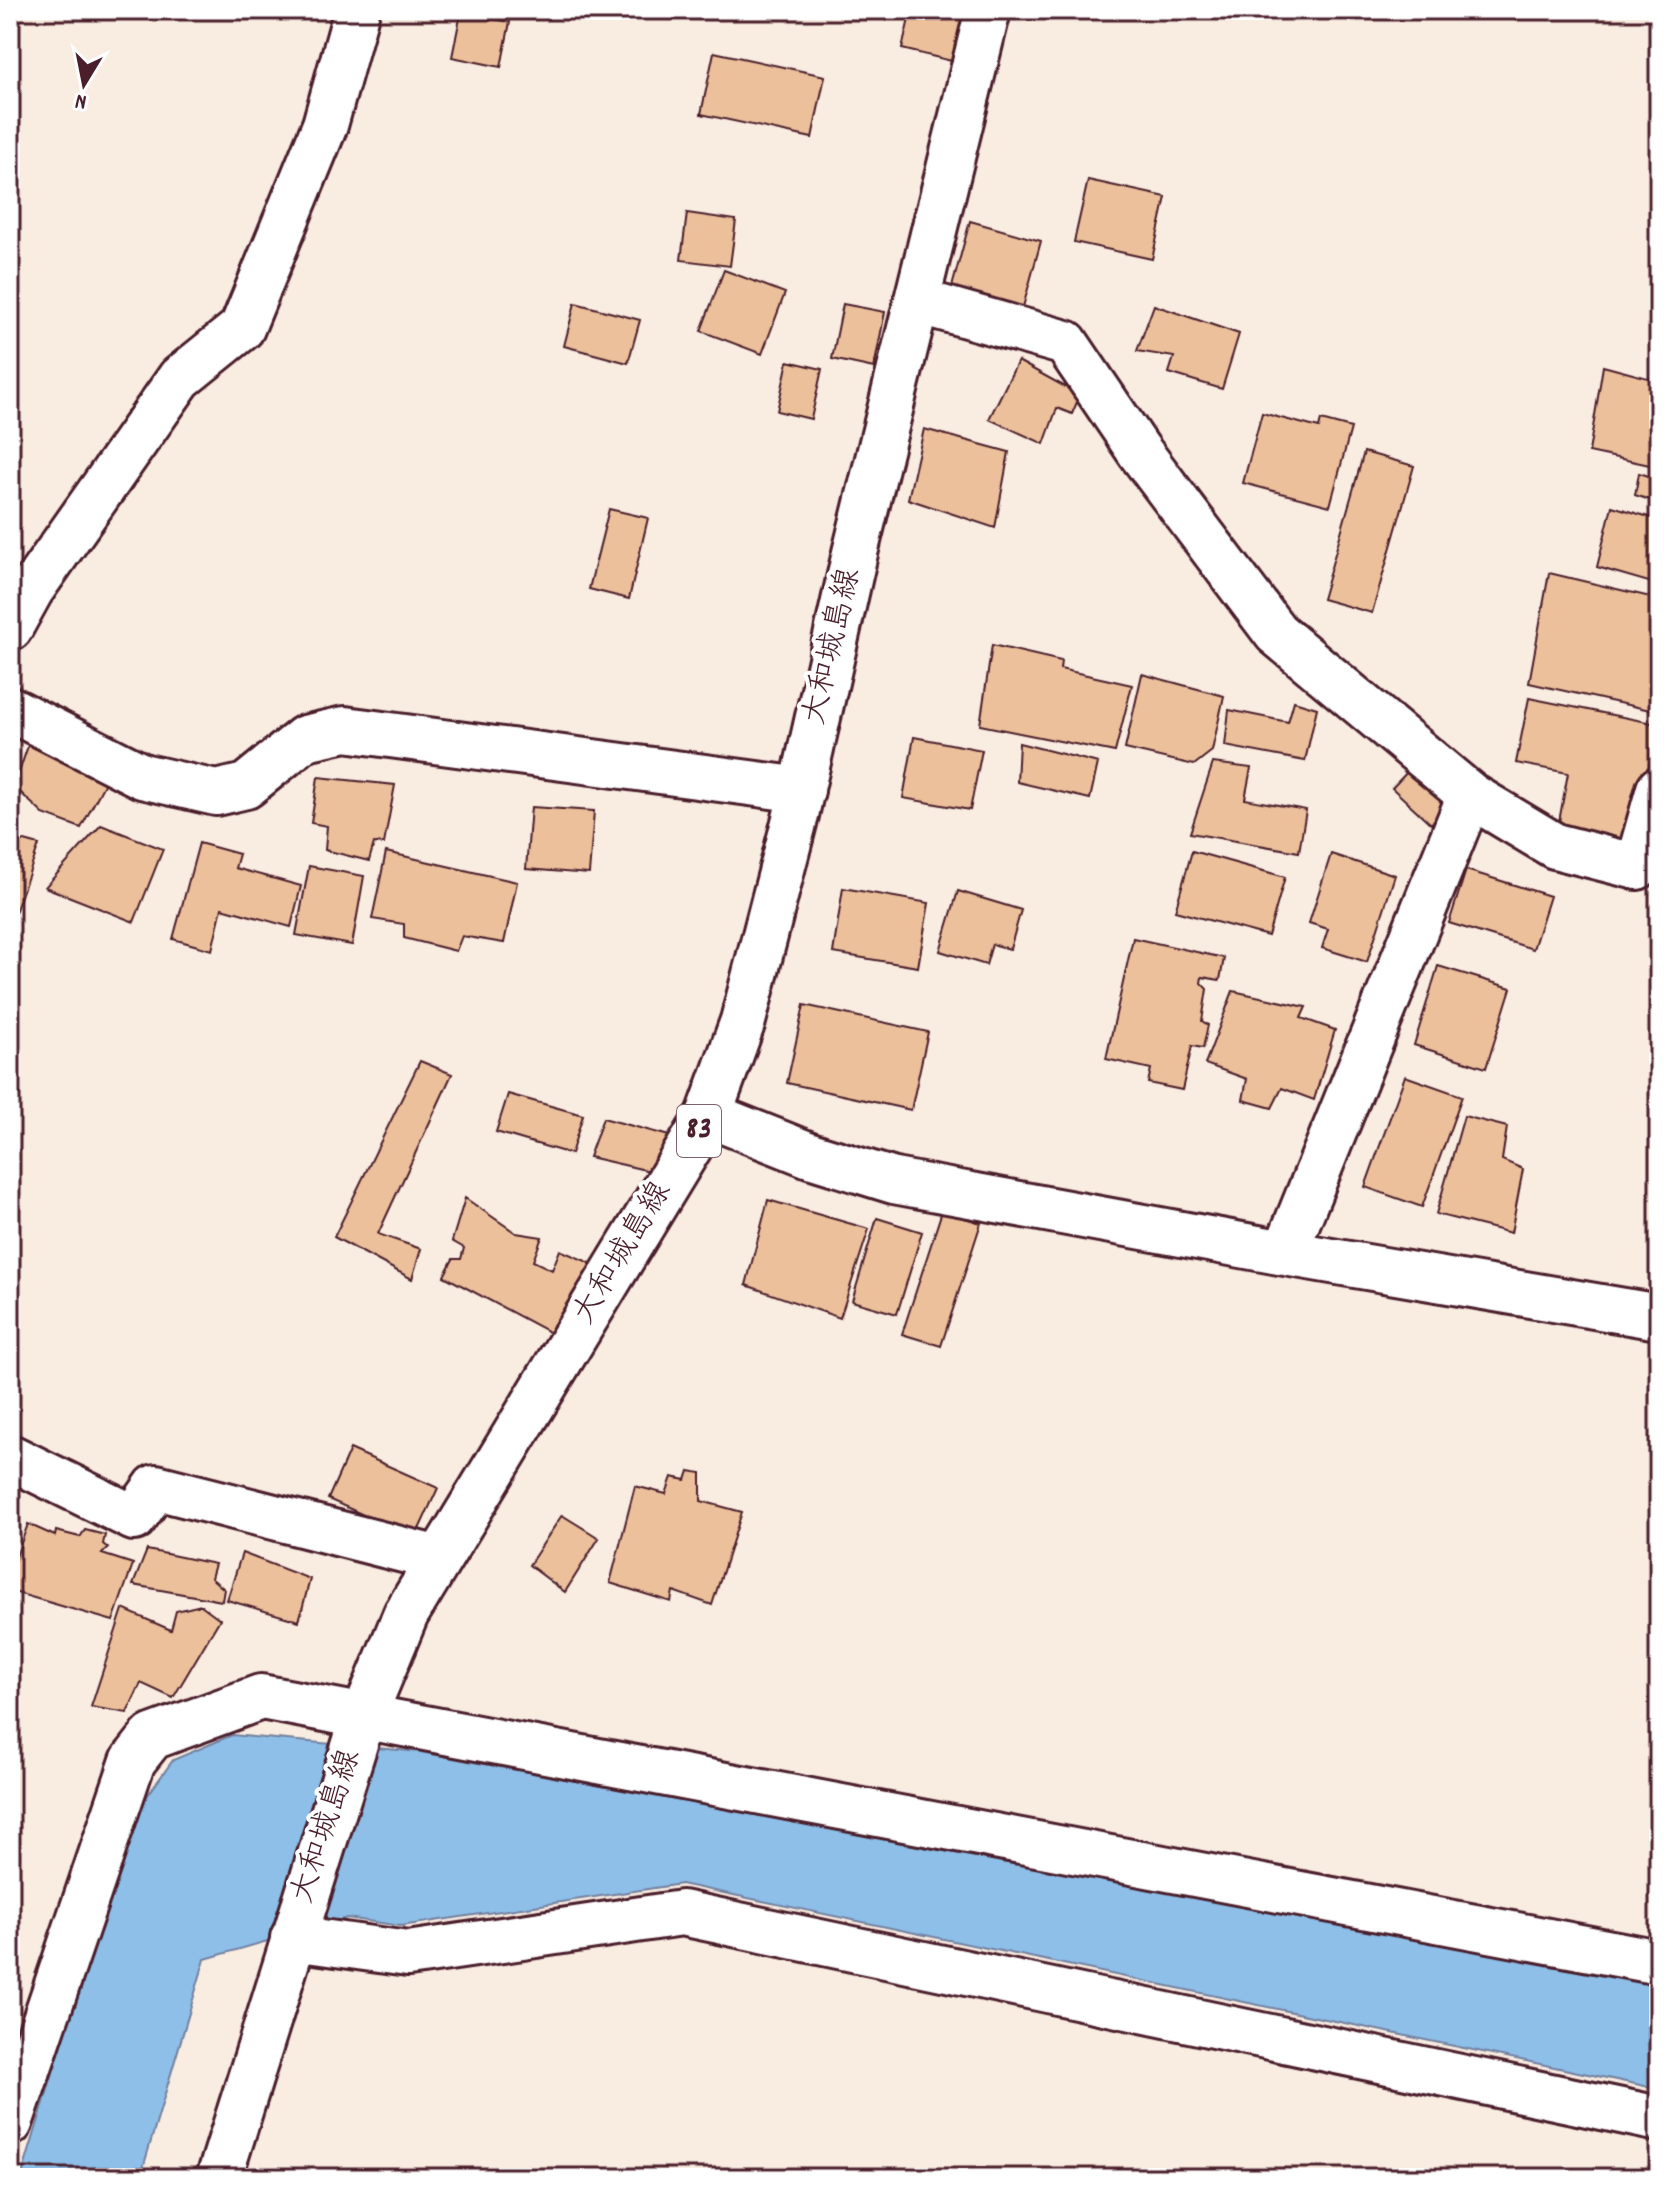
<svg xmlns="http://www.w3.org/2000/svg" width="1669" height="2188" font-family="Dekko,'Klee One',sans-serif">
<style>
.water{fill:#8dbfe9;stroke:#727f9d;stroke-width:2}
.building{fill:#ebc09b;stroke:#4a1f2b;stroke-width:2}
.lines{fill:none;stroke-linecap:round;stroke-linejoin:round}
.street-casing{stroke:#4a1f2b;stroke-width:50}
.primary-casing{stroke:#4a1f2b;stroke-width:50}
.street{stroke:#fff;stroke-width:44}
.primary{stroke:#fff;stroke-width:44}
.labels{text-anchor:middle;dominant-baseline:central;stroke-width:8;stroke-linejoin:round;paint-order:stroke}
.shield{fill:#fff;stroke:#80626b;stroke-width:2}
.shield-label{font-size:30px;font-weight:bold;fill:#4a1f2b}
.street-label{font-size:32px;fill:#4a1f2b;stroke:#fff}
</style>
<rect width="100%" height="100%" fill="#f9ece1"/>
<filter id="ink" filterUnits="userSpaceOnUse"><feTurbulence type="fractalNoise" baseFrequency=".0125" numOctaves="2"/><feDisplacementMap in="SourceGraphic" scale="16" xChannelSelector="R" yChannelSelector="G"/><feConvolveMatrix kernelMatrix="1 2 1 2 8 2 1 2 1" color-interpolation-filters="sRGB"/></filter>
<g filter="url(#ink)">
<path class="water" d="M 232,1735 L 421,1752 L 1659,1985 L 1659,2089 L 681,1884 L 401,1926 L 347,1918 L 205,1959 L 140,2178 L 21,2178 L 130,1820 L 173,1760 Z"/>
<path class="building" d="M 911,10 L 973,10 L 960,63 L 902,49 Z
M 461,13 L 510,22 L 501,67 L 452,57 Z
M 714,52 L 825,76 L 812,138 L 701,114 Z
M 1088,180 L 1166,197 L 1152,259 L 1074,242 Z
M 687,213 L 736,220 L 730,266 L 681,260 Z
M 970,221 L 1041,241 L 1023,307 L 952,287 Z
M 724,270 L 785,293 L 762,354 L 701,331 Z
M 575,303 L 640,320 L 628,363 L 564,346 Z
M 843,304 L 885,312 L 874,368 L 832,359 Z
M 1154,305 L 1239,334 L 1222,389 L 1169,373 L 1174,357 L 1137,351 Z
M 788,361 L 822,369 L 811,419 L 777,411 Z
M 1018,361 L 1080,395 L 1072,414 L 1057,408 L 1044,444 L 989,419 Z
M 1603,366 L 1659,381 L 1659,467 L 1589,452 Z
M 1262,413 L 1319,428 L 1321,420 L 1351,428 L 1330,506 L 1243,483 Z
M 924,429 L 1009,452 L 995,528 L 908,499 Z
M 1364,452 L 1414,466 L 1372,613 L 1322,599 Z
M 1639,473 L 1659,479 L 1659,503 L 1635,495 Z
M 1612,506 L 1659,520 L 1659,585 L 1597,567 Z
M 609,509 L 648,518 L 629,599 L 589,589 Z
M 1549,573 L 1659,599 L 1659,712 L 1529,683 Z
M 992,645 L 1061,661 L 1060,669 L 1132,685 L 1115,752 L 980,725 Z
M 1142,674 L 1224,696 L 1212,751 L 1194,765 L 1125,749 Z
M 1529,698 L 1657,724 L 1634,842 L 1558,827 L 1568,773 L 1516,763 Z
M 1294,701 L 1317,708 L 1305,761 L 1225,746 L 1229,710 L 1288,722 Z
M 32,734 L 110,773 L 81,828 L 43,814 L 20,792 L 15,784 Z
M 914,737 L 982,750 L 970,810 L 903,798 Z
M 1019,743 L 1098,763 L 1090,799 L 1017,782 Z
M 1213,763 L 1251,768 L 1245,799 L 1306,810 L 1299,852 L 1190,833 Z
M 1412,767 L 1449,800 L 1431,824 L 1392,788 Z
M 318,777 L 395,785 L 384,844 L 374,843 L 369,861 L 325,850 L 327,826 L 311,823 Z
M 531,807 L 594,811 L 589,874 L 526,869 Z
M 101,825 L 163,849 L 134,922 L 45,887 Z
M 10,837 L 39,845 L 11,924 L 10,924 Z
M 199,843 L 239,854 L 235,868 L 301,886 L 291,927 L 222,908 L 212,950 L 173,939 Z
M 1192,851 L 1285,877 L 1268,936 L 1175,911 Z
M 386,852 L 517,882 L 504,943 L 462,936 L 456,951 L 404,938 L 404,924 L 372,919 Z
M 1331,854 L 1395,875 L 1367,962 L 1322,948 L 1328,929 L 1309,923 Z
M 309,866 L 364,876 L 352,945 L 296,935 Z
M 1466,870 L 1550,896 L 1533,949 L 1449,923 Z
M 843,888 L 929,903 L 918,967 L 833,953 Z
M 958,891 L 1021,910 L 1010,949 L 992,944 L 986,965 L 940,951 Z
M 1133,938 L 1224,958 L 1220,980 L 1202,977 L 1201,983 L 1207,989 L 1202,1021 L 1208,1025 L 1203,1048 L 1192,1046 L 1182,1090 L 1148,1083 L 1151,1069 L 1106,1059 Z
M 1438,966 L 1511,988 L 1486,1068 L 1414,1045 Z
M 1233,991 L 1306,1007 L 1301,1018 L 1335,1030 L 1314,1100 L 1282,1088 L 1272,1108 L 1243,1100 L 1247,1079 L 1205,1064 Z
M 804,1005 L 928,1032 L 911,1110 L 787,1083 Z
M 420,1061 L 452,1074 L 378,1234 L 421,1249 L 412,1279 L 334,1237 Z
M 1405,1076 L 1462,1096 L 1422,1207 L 1365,1187 Z
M 508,1094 L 583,1115 L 571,1154 L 496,1132 Z
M 1464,1116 L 1507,1127 L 1502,1160 L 1523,1169 L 1511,1233 L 1436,1214 Z
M 603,1118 L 673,1137 L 663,1174 L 589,1157 Z
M 465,1198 L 516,1233 L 542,1237 L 533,1261 L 552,1270 L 560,1250 L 600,1267 L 558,1337 L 444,1276 L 453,1259 L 461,1259 L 464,1248 L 452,1241 Z
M 768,1200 L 869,1229 L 840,1318 L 746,1285 Z
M 942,1211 L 981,1223 L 941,1346 L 902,1334 Z
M 877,1218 L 922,1232 L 897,1314 L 852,1301 Z
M 350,1449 L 438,1488 L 415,1538 L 328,1499 Z
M 689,1471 L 701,1473 L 701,1501 L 742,1512 L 712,1605 L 673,1591 L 671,1602 L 610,1583 L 635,1486 L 666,1494 L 672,1477 L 686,1480 Z
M 562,1515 L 599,1538 L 565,1592 L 529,1565 Z
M 28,1524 L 55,1536 L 56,1531 L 80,1537 L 85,1530 L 105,1535 L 103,1544 L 108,1548 L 102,1554 L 133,1564 L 113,1621 L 10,1591 L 10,1573 Z
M 147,1550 L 215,1564 L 211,1578 L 224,1589 L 222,1601 L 133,1585 Z
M 242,1553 L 310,1579 L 299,1621 L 227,1600 Z
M 201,1605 L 220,1619 L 173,1698 L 141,1683 L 127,1713 L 91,1707 L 123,1609 L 171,1630 L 176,1611 Z"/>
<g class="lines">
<g class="street-casing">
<path id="street" d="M 917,301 L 1066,343 L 1139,451 L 1276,633 L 1470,795 L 1555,846 L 1637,867 L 1659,789
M 10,628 L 31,590 L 180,378 L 242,328 L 325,125 L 357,10
M 10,709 L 142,776 L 216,793 L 246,786 L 305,738 L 345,729 L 802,790
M 709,1115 L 810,1155 L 894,1181 L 1285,1253 L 1659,1317
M 1285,1253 L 1470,795
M 10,1457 L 134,1518 L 156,1487 L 439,1559
M 293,1938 L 408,1954 L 682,1913 L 1659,2119
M 10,2123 L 133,1761 L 152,1737 L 261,1697 L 1659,1962"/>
</g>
<g class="primary-casing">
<path id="primary" d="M 219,2178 L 363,1718 L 406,1614 L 709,1115 L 743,1021 L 796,815 L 855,553 L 988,10"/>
</g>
<use href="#street" class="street"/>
<use href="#primary" class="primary"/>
</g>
</g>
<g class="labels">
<rect class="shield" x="677" y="1105" width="44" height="52" rx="6"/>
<g class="shield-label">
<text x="699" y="1131">83</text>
</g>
<g class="street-label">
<text transform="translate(834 647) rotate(-77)">大和城島線</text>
<text transform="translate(624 1254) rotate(-59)">大和城島線</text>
<text transform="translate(328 1827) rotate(-72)">大和城島線</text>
</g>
</g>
<rect width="1669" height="2188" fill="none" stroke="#fff" stroke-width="40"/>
<rect x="20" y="20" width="1629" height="2148" fill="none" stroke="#4a1f2b" stroke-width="3" filter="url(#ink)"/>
<g transform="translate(84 84) rotate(190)" stroke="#ffffff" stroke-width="6" paint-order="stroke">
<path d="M0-6L14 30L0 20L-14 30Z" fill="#4a1f2b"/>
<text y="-12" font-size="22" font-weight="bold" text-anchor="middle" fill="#4a1f2b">N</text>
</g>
</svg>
